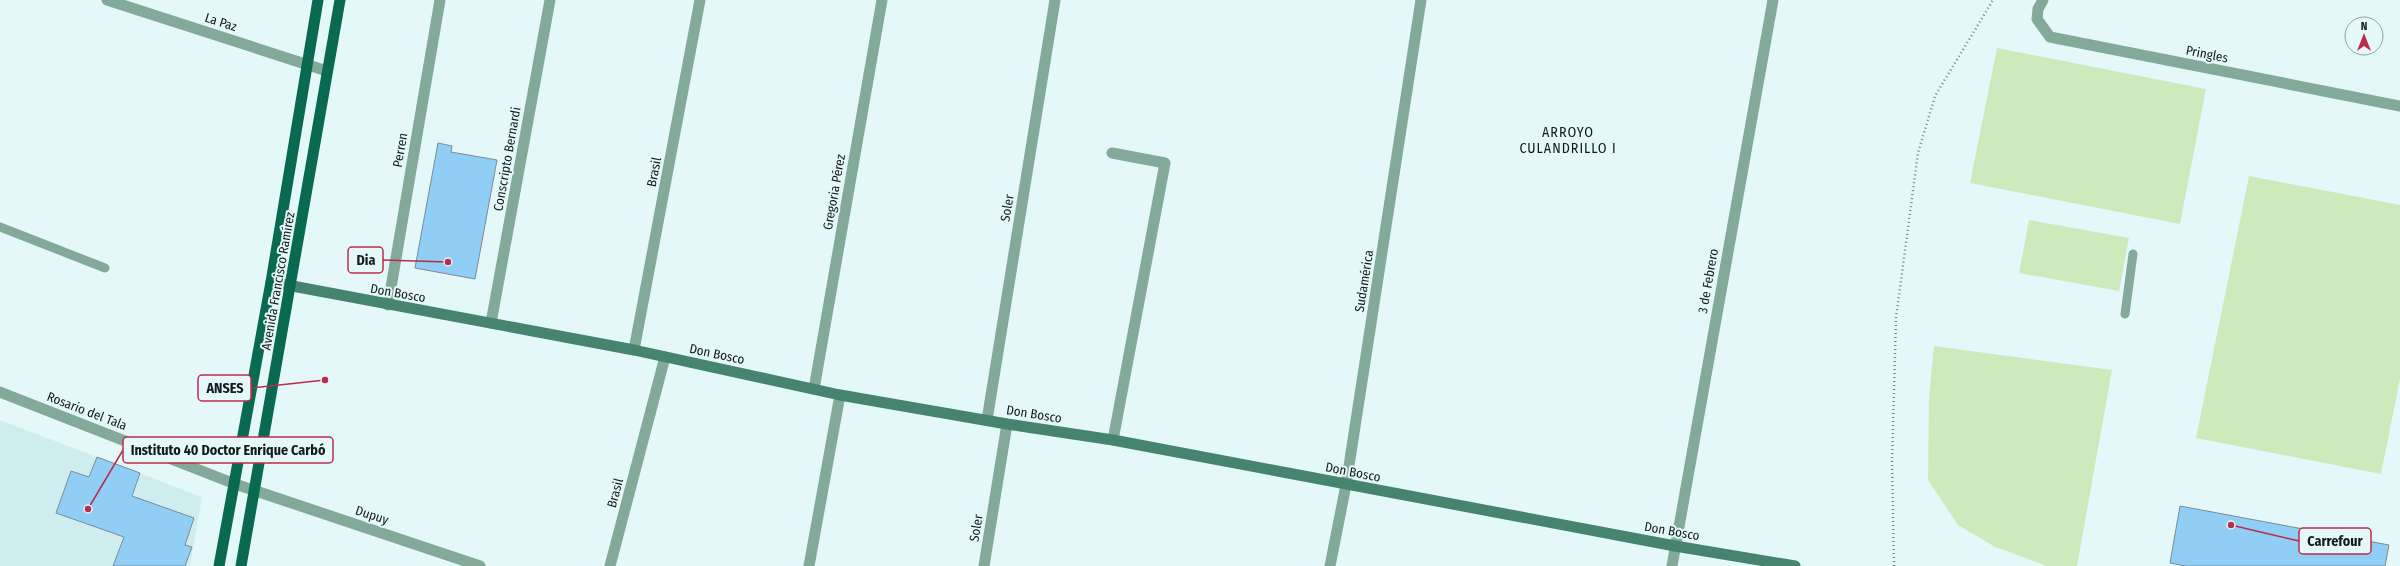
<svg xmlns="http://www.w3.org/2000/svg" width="2400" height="566" font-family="'Fira Sans Condensed',sans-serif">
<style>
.built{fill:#cfedef}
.green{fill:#ccebbc}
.building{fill:#90cef6;stroke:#7d8a94}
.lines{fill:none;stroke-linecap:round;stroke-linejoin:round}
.path{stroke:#778485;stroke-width:2.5;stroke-dasharray:1 3;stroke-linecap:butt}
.service{stroke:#82a99a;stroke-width:9}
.minor{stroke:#82a99a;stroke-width:11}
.secondary{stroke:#47846f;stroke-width:11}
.primary{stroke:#0a6a51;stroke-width:11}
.labels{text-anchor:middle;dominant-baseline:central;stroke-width:4;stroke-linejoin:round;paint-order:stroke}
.street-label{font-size:13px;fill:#131a1a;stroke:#e4f8f9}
.neighbourhood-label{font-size:14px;letter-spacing:1px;fill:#131a1a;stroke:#e4f8f9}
.leader{fill:none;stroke:#bc2b49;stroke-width:1.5}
.callout-dot{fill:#bc2b49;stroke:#e4f8f9;stroke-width:1.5}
.callout{fill:#e4f8f9;stroke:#bc2b49;stroke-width:1.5}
.callout-label{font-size:14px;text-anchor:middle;font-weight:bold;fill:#131a1a}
</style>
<rect width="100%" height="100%" fill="#e4f8f9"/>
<path class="built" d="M 0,420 L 202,497 L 190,566 L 0,566 Z"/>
<path class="green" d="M 1997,48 L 2206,89 L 2180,224 L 1970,183 Z
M 2249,176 L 2400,205 L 2400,379 L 2381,474 L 2196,438 Z
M 2029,220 L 2129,238 L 2119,291 L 2019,273 Z
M 1934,346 L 2112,370 L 2077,566 L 2047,566 L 1995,547 L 1958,525 L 1928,480 L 1929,397 Z"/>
<path class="building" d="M 438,143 L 452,146 L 451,152 L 497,160 L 475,279 L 415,268 Z
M 97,457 L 140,473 L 132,496 L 194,518 L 185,545 L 192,547 L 185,566 L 113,566 L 124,537 L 56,513 L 71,471 L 89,477 Z
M 2180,506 L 2389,545 L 2385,566 L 2186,566 L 2170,563 Z"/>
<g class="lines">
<path class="path" d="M 1894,566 L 1892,462 L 1896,318 L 1918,153 L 1935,96 L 1993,0"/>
<path class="service" d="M 0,227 L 105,268
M 2125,314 L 2133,254"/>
<path class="minor" d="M 107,0 L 327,71
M 2043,0 L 2038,9 L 2037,19 L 2050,37 L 2400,106
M 1112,153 L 1165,163 L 1113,440
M 388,305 L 440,0
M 491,323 L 550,0
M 634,350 L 700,0
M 814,389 L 882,0
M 0,392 L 235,484 L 480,566
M 987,420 L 1055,0
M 610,566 L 665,357
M 809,566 L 840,395
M 984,566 L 1007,424
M 1330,566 L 1346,485 L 1421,0
M 1672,566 L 1773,0"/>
<path class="secondary" d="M 271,282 L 634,350 L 840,395 L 1007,424 L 1113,440 L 1675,546 L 1795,566"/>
<path class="primary" d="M 219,566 L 271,282 L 318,0
M 241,566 L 340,0"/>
</g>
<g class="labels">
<g class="street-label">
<text transform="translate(221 22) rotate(18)">La Paz</text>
<text transform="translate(2207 54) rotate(11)">Pringles</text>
<text transform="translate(400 150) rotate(-80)">Perren</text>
<text transform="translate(507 159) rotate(-80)">Conscripto Bernardi</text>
<text transform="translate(654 172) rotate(-79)">Brasil</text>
<text transform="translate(834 192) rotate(-80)">Gregoria Pérez</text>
<text transform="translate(1007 208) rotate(-81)">Soler</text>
<text transform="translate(278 281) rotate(-80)">Avenida Francisco Ramírez</text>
<text transform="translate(1364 281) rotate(-81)">Sudamérica</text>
<text transform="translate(1708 281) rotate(-80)">3 de Febrero</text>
<text transform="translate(398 293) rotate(10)">Don Bosco</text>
<text transform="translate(717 354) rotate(12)">Don Bosco</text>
<text transform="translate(87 411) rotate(21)">Rosario del Tala</text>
<text transform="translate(1034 414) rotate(9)">Don Bosco</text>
<text transform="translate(1353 472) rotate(11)">Don Bosco</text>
<text transform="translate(615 493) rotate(-75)">Brasil</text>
<text transform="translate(372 515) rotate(18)">Dupuy</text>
<text transform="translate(976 528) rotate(-81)">Soler</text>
<text transform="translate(1672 531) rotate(10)">Don Bosco</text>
</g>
<g class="neighbourhood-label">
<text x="1568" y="132">ARROYO<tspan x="1568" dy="16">CULANDRILLO I</tspan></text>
</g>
</g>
<path class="leader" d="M448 262L383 260M325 380L251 388M88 509L123 450M2231 525L2299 541"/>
<g class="callout-dot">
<circle cx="448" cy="262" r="4"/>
<circle cx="325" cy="380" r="4"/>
<circle cx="88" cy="509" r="4"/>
<circle cx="2231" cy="525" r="4"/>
</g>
<g class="callout">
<rect x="348" y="247" width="35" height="26" rx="4"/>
<rect x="198" y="375" width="53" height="26" rx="4"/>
<rect x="123" y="437" width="210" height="26" rx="4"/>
<rect x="2299" y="528" width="72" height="26" rx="4"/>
</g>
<g class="callout-label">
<text x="366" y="265">Dia</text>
<text x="225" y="393">ANSES</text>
<text x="228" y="455">Instituto 40 Doctor Enrique Carbó</text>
<text x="2335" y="546">Carrefour</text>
</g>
<g transform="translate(2364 36)"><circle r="19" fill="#e4f8f9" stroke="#909fa0"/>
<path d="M0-3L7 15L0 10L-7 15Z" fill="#bc2b49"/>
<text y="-6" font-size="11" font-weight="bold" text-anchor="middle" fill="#131a1a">N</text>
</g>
</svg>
